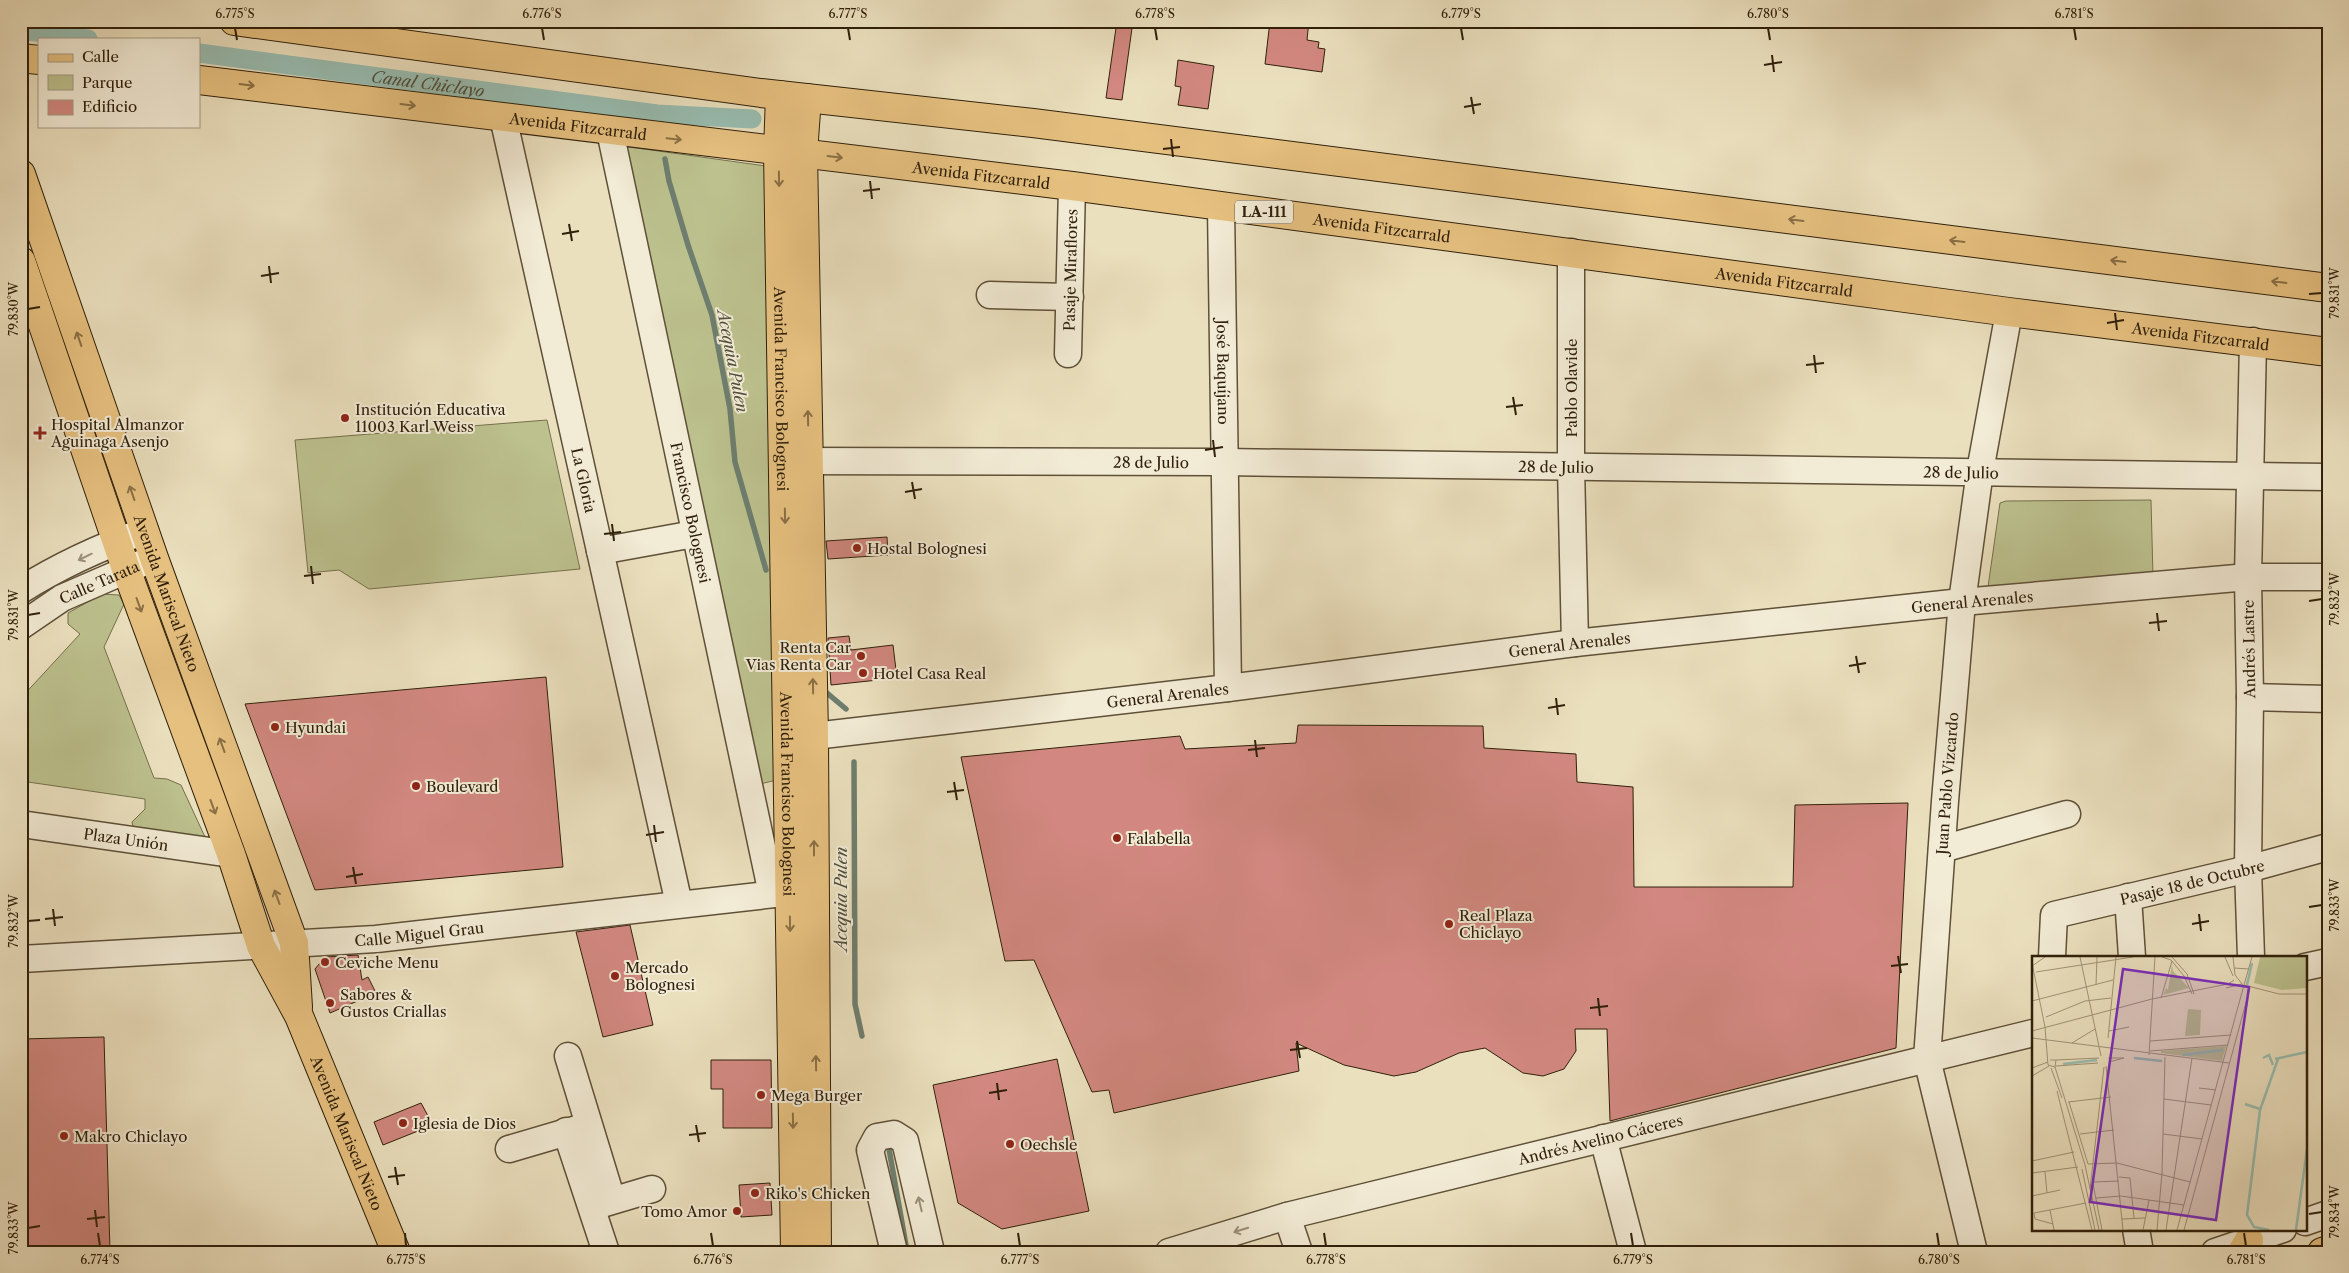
<svg xmlns="http://www.w3.org/2000/svg" width="2349" height="1273" font-family="'Libre Caslon Text',serif">
<style>
.green{fill:#bcc18e;stroke:#76704c}
.lines{fill:none;stroke-linecap:round;stroke-linejoin:round}
.stream{stroke:#6e7e6f;stroke-width:5.5}
.canal{stroke:#98bdb1;stroke-width:19}
.building{fill:#d28880;stroke:#30200b}
.minor-casing{stroke:#5f5038;stroke-width:29}
.major-casing{stroke:#30200b;stroke-width:30}
.highway-casing{stroke:#30200b;stroke-width:30}
.minor{stroke:#f2ebd5;stroke-width:26}
.major{stroke:#e6c07f;stroke-width:28}
.highway{stroke:#e6c07f;stroke-width:28}
.oneway{stroke:#8b7045}
.oneway2{stroke:#9b907a}
.ticks{fill:none;stroke:#30200b;stroke-width:2}
.poi-dot{fill:#8f2418;stroke:#f2ebd5;stroke-width:2}
.labels{text-anchor:middle;dominant-baseline:central;stroke-width:4;stroke-linejoin:round;paint-order:stroke}
.shield{fill:#f2ebd5;stroke:#6a5d48;stroke-width:1}
.shield-label{font-size:14px;font-weight:bold;fill:#30200b}
.street-label{font-size:15px;fill:#30200b;stroke:#f2ebd5}
.poi-label{font-size:15px;fill:#30200b;stroke:#f2ebd5;text-anchor:start}
.water-label{font-size:16px;font-style:italic;fill:#4f4f3d;stroke:#f2ebd5}
.inset-river{fill:none;stroke:#98bdb1;stroke-width:2.5}
.inset-road{fill:none;stroke:#a09376;stroke-width:1}
.view{fill:#7b2cbf;fill-opacity:0.15;stroke:#7b2cbf;stroke-width:2.5}
.inset-edge{fill:none;stroke:#30200b;stroke-width:2.5}
.neatline{fill:none;stroke:#30200b;stroke-width:2}
.ticks-label{font-size:12px;text-anchor:middle;fill:#30200b}
</style>
<rect width="100%" height="100%" fill="#ebe0be"/>
<filter id="stains"><feTurbulence type="fractalNoise" baseFrequency=".004" numOctaves="4"/><feColorMatrix values="0 0 0 0 .2 0 0 0 0 .09 0 0 0 0 .02 0 0 0 .5 -.17"/></filter>
<radialGradient id="worn" r=".72"><stop offset=".6" stop-color="#630" stop-opacity="0"/><stop offset="1" stop-color="#630" stop-opacity=".3"/></radialGradient>
<path class="green" d="M 622,146 L 773,167 L 781,779 L 760,784 Z
M 547,420 L 580,569 L 369,589 L 339,570 L 308,573 L 295,440 Z
M 2151,500 L 2153,577 L 1988,587 L 2000,503 L 2006,501 Z
M 102,594 L 119,595 L 124,604 L 104,647 L 154,778 L 167,779 L 181,785 L 205,837 L 199,844 L 135,837 L 132,822 L 145,809 L 145,799 L 21,781 L 21,698 L 80,634 L 68,624 L 68,613 Z"/>
<g class="lines">
<path class="stream" d="M 657,114 L 659,123
M 665,159 L 669,181 L 688,245 L 712,315 L 730,409 L 735,462 L 766,570
M 827,693 L 846,709
M 854,762 L 855,1004 L 862,1036
M 889,1149 L 907,1251"/>
<g class="canal">
<path d="M 21,30 L 88,39"/>
<path id="s1" d="M 199,53 L 657,114 L 752,119"/>
</g>
</g>
<path class="building" d="M 1117,21 L 1133,21 L 1122,100 L 1106,98 Z
M 1270,21 L 1309,21 L 1307,40 L 1319,42 L 1318,48 L 1325,49 L 1322,72 L 1265,64 Z
M 1178,60 L 1214,66 L 1208,109 L 1178,105 L 1181,87 L 1175,86 Z
M 887,537 L 888,555 L 828,559 L 826,541 Z
M 849,636 L 851,650 L 893,645 L 897,678 L 831,685 L 828,638 Z
M 546,677 L 563,867 L 315,890 L 245,704 Z
M 1298,725 L 1483,726 L 1484,748 L 1576,754 L 1577,782 L 1633,787 L 1634,887 L 1793,887 L 1795,805 L 1908,803 L 1896,1048 L 1610,1121 L 1607,1029 L 1575,1029 L 1576,1051 L 1564,1069 L 1543,1076 L 1523,1073 L 1485,1048 L 1459,1053 L 1416,1072 L 1394,1076 L 1344,1065 L 1296,1043 L 1299,1071 L 1114,1113 L 1109,1090 L 1092,1092 L 1034,960 L 1005,961 L 961,757 L 1180,736 L 1185,749 L 1296,743 Z
M 630,925 L 653,1025 L 603,1037 L 576,932 Z
M 358,955 L 362,980 L 368,977 L 376,993 L 330,1013 L 315,969 L 325,957 Z
M 104,1037 L 110,1252 L 21,1252 L 21,1039 Z
M 1057,1059 L 1089,1211 L 1002,1229 L 958,1203 L 933,1085 Z
M 711,1060 L 771,1060 L 772,1128 L 723,1128 L 723,1089 L 711,1089 Z
M 421,1103 L 433,1125 L 383,1145 L 374,1122 Z
M 770,1183 L 772,1215 L 741,1217 L 739,1185 Z"/>
<g class="lines">
<g class="minor-casing">
<g id="minor">
<path id="s2" d="M 503,117 L 679,904"/>
<path id="s3" d="M 610,131 L 772,894"/>
<path id="s4" d="M 1221,207 L 1228,688"/>
<path d="M 1571,252 L 1571,467 L 1575,643"/>
<path d="M 990,295 L 1070,297"/>
<path id="s5" d="M 1068,354 L 1072,186"/>
<path id="s6" d="M 787,461 L 1224,462 L 2328,477"/>
<path d="M 600,551 L 694,534"/>
<path d="M 21,590 C 59,566 103,546 145,531"/>
<path id="s7" d="M 21,626 L 62,598 L 154,558"/>
<path d="M 2250,697 L 2328,699"/>
<path id="s8" d="M 814,736 L 1228,688 L 1575,643 L 1962,602 L 2248,577 L 2328,577"/>
<path id="s9" d="M 21,824 L 231,854"/>
<path d="M 1942,849 L 2067,814"/>
<path d="M 2128,897 L 2132,957"/>
<path id="s10" d="M 2052,957 L 2054,915 L 2248,869 L 2328,847"/>
<path d="M 2251,957 L 2248,869 L 2250,697 L 2248,577 L 2253,341"/>
<path id="s11" d="M 21,959 L 376,939 L 811,890"/>
<path d="M 2305,967 L 2328,962"/>
<path d="M 568,1056 L 612,1200"/>
<path d="M 566,1131 L 606,1252"/>
<path d="M 1603,1138 L 1633,1252"/>
<path d="M 509,1149 L 584,1127"/>
<path d="M 595,1206 L 652,1189"/>
<path d="M 1287,1216 L 1299,1252"/>
<path d="M 2305,1222 L 2328,1214"/>
<path d="M 2136,1229 L 2140,1252"/>
<path d="M 894,1252 L 870,1150 L 877,1137 L 894,1134 L 905,1141 L 931,1252"/>
<path id="s12" d="M 1169,1252 L 1287,1216 L 2033,1033"/>
<path id="s13" d="M 1974,1252 L 1927,1059 L 1945,801 L 1962,602 L 1980,471 L 2009,312"/>
<path d="M 2215,1252 L 2283,1229"/>
</g>
</g>
<g class="major-casing">
<g id="major">
<path id="s14" d="M 780,95 L 778,151 L 795,1252"/>
<path d="M 807,98 L 803,153 L 814,736 L 817,1252"/>
<path id="s15" d="M 21,174 L 154,558 L 294,943 L 298,1007"/>
<path id="s16" d="M 21,261 L 126,569 L 231,854 L 261,946 L 299,1016 L 396,1252"/>
<path d="M 2242,1252 L 2249,1240"/>
<path d="M 2322,1252 L 2328,1250"/>
</g>
</g>
<g class="highway-casing">
<g id="highway">
<path d="M 234,21 L 761,93 L 1033,123 L 2328,288"/>
<path d="M 21,58 L 39,60"/>
<path id="s17" d="M 199,80 L 1072,186 L 2009,312 L 2328,352"/>
</g>
</g>
<use href="#minor" class="minor"/>
<use href="#major" class="major"/>
<use href="#highway" class="highway"/>
</g>
<defs><path id="oneway-shaft" d="M-6 0H5M1.5-3L5.5 0L1.5 3" fill="none" stroke-width="1.6" stroke-linecap="round" stroke-linejoin="round" transform="scale(1.25)"/></defs>
<g class="oneway">
<use href="#oneway-shaft" transform="translate(247 85) rotate(7)"/>
<use href="#oneway-shaft" transform="translate(408 105) rotate(7)"/>
<use href="#oneway-shaft" transform="translate(674 139) rotate(6)"/>
<use href="#oneway-shaft" transform="translate(835 157) rotate(7)"/>
<use href="#oneway-shaft" transform="translate(779 179) rotate(89)"/>
<use href="#oneway-shaft" transform="translate(1796 220) rotate(-173)"/>
<use href="#oneway-shaft" transform="translate(1957 241) rotate(-173)"/>
<use href="#oneway-shaft" transform="translate(2118 261) rotate(-173)"/>
<use href="#oneway-shaft" transform="translate(2279 282) rotate(-173)"/>
<use href="#oneway-shaft" transform="translate(79 339) rotate(-109)"/>
<use href="#oneway-shaft" transform="translate(808 418) rotate(-91)"/>
<use href="#oneway-shaft" transform="translate(132 493) rotate(-109)"/>
<use href="#oneway-shaft" transform="translate(785 516) rotate(89)"/>
<use href="#oneway-shaft" transform="translate(139 605) rotate(70)"/>
<use href="#oneway-shaft" transform="translate(813 686) rotate(-91)"/>
<use href="#oneway-shaft" transform="translate(222 745) rotate(-110)"/>
<use href="#oneway-shaft" transform="translate(213 807) rotate(70)"/>
<use href="#oneway-shaft" transform="translate(814 848) rotate(-90)"/>
<use href="#oneway-shaft" transform="translate(277 897) rotate(-110)"/>
<use href="#oneway-shaft" transform="translate(790 924) rotate(89)"/>
<use href="#oneway-shaft" transform="translate(816 1063) rotate(-91)"/>
<use href="#oneway-shaft" transform="translate(793 1121) rotate(89)"/>
</g>
<g class="oneway2">
<use href="#oneway-shaft" transform="translate(85 557) rotate(154)"/>
<use href="#oneway-shaft" transform="translate(920 1204) rotate(-103)"/>
<use href="#oneway-shaft" transform="translate(1241 1230) rotate(163)"/>
</g>
<path class="ticks" d="M 235,28 L 237,40M 542,28 L 544,40M 848,28 L 850,40M 1155,28 L 1157,40M 1461,28 L 1463,40M 1768,28 L 1770,40M 2074,28 L 2076,40M 1772,55 L 1774,72M 1764,65 L 1782,62M 1471,97 L 1474,114M 1464,107 L 1481,104M 1171,139 L 1173,157M 1163,149 L 1180,147M 870,181 L 872,199M 863,191 L 880,189M 569,224 L 572,241M 562,234 L 579,231M 269,266 L 271,283M 261,276 L 279,273M 2309,294 L 2322,293M 28,309 L 40,307M 2115,313 L 2117,330M 2107,323 L 2124,320M 1814,355 L 1816,373M 1806,365 L 1824,363M 1513,397 L 1516,415M 1506,407 L 1523,405M 1213,440 L 1215,457M 1205,450 L 1223,447M 912,482 L 915,499M 905,492 L 922,489M 612,524 L 614,541M 604,534 L 621,532M 311,566 L 313,584M 304,576 L 321,574M 2309,601 L 2322,599M 2157,613 L 2159,631M 28,615 L 40,613M 2149,623 L 2167,621M 1856,656 L 1859,673M 1849,666 L 1866,663M 1556,698 L 1558,715M 1548,708 L 1565,705M 1255,740 L 1257,757M 1248,750 L 1265,748M 954,782 L 957,800M 947,792 L 964,790M 654,825 L 656,842M 646,835 L 664,832M 353,867 L 356,884M 346,877 L 363,874M 2309,907 L 2322,905M 53,909 L 55,926M 2199,914 L 2201,931M 45,919 L 63,917M 28,921 L 40,920M 2192,924 L 2209,921M 1898,956 L 1901,973M 1891,966 L 1908,964M 1598,998 L 1600,1016M 1590,1008 L 1608,1006M 1297,1041 L 1300,1058M 1290,1050 L 1307,1048M 997,1083 L 999,1100M 989,1093 L 1007,1090M 696,1125 L 699,1142M 689,1135 L 706,1133M 395,1167 L 398,1185M 388,1177 L 405,1175M 95,1210 L 97,1227M 2309,1214 L 2322,1212M 87,1219 L 105,1217M 28,1228 L 40,1226M 98,1233 L 100,1246M 405,1233 L 406,1246M 711,1233 L 713,1246M 1018,1233 L 1020,1246M 1324,1233 L 1326,1246M 1631,1233 L 1633,1246M 1937,1233 L 1939,1246M 2244,1233 L 2246,1246"/>
<g class="poi-dot">
<circle cx="345" cy="418" r="5"/>
<path d="M37.5 425.5h5v5h5v5h-5v5h-5v-5h-5v-5h5z"/>
<circle cx="857" cy="548" r="5"/>
<circle cx="861" cy="656" r="5"/>
<circle cx="863" cy="673" r="5"/>
<circle cx="275" cy="727" r="5"/>
<circle cx="416" cy="786" r="5"/>
<circle cx="1117" cy="838" r="5"/>
<circle cx="1449" cy="924" r="5"/>
<circle cx="325" cy="962" r="5"/>
<circle cx="615" cy="976" r="5"/>
<circle cx="330" cy="1003" r="5"/>
<circle cx="761" cy="1095" r="5"/>
<circle cx="403" cy="1123" r="5"/>
<circle cx="64" cy="1136" r="5"/>
<circle cx="1010" cy="1144" r="5"/>
<circle cx="755" cy="1193" r="5"/>
<circle cx="737" cy="1211" r="5"/>
</g>
<g class="labels">
<rect class="shield" x="1235" y="200.5" width="58" height="23" rx="4"/>
<g class="shield-label">
<text x="1264" y="212">LA-111</text>
</g>
<g class="street-label">
<text stroke="none"><textPath href="#s17" startOffset="382">Avenida Fitzcarrald</textPath></text>
<text stroke="none"><textPath href="#s17" startOffset="788">Avenida Fitzcarrald</textPath></text>
<text stroke="none"><textPath href="#s17" startOffset="1192">Avenida Fitzcarrald</textPath></text>
<text stroke="none"><textPath href="#s5" startOffset="84">Pasaje Miraflores</textPath></text>
<text stroke="none"><textPath href="#s17" startOffset="1598">Avenida Fitzcarrald</textPath></text>
<text stroke="none"><textPath href="#s17" startOffset="2018">Avenida Fitzcarrald</textPath></text>
<text stroke="none"><textPath href="#s4" startOffset="165">José Baquíjano</textPath></text>
<text transform="translate(1571 388) rotate(-90)">Pablo Olavide</text>
<text stroke="none"><textPath href="#s14" startOffset="294">Avenida Francisco Bolognesi</textPath></text>
<text stroke="none"><textPath href="#s6" startOffset="364">28 de Julio</textPath></text>
<text stroke="none"><textPath href="#s6" startOffset="769">28 de Julio</textPath></text>
<text stroke="none"><textPath href="#s6" startOffset="1174">28 de Julio</textPath></text>
<text stroke="none"><textPath href="#s2" startOffset="372">La Gloria</textPath></text>
<text stroke="none"><textPath href="#s3" startOffset="390">Francisco Bolognesi</textPath></text>
<text stroke="none"><textPath href="#s7" startOffset="90">Calle Tarata</textPath></text>
<text stroke="none"><textPath href="#s15" startOffset="444">Avenida Mariscal Nieto</textPath></text>
<text stroke="none"><textPath href="#s8" startOffset="1166">General Arenales</textPath></text>
<text stroke="none"><textPath href="#s8" startOffset="761">General Arenales</textPath></text>
<text transform="translate(2249 649) rotate(-91)">Andrés Lastre</text>
<text stroke="none"><textPath href="#s8" startOffset="356">General Arenales</textPath></text>
<text stroke="none"><textPath href="#s13" startOffset="475">Juan Pablo Vizcardo</textPath></text>
<text stroke="none"><textPath href="#s14" startOffset="699">Avenida Francisco Bolognesi</textPath></text>
<text stroke="none"><textPath href="#s9" startOffset="106">Plaza Unión</textPath></text>
<text stroke="none"><textPath href="#s10" startOffset="184">Pasaje 18 de Octubre</textPath></text>
<text stroke="none"><textPath href="#s11" startOffset="399">Calle Miguel Grau</textPath></text>
<text stroke="none"><textPath href="#s16" startOffset="932">Avenida Mariscal Nieto</textPath></text>
<text stroke="none"><textPath href="#s12" startOffset="446">Andrés Avelino Cáceres</textPath></text>
</g>
<g class="poi-label">
<text x="355" y="409">Institución Educativa<tspan x="355" dy="17">11003 Karl Weiss</tspan></text>
<text x="51" y="424">Hospital Almanzor<tspan x="51" dy="17">Aguinaga Asenjo</tspan></text>
<text x="867" y="548">Hostal Bolognesi</text>
<text x="851" y="647" text-anchor="end">Renta Car<tspan x="851" dy="17">Vias Renta Car</tspan></text>
<text x="873" y="673">Hotel Casa Real</text>
<text x="285" y="727">Hyundai</text>
<text x="426" y="786">Boulevard</text>
<text x="1127" y="838">Falabella</text>
<text x="1459" y="915">Real Plaza<tspan x="1459" dy="17">Chiclayo</tspan></text>
<text x="335" y="962">Ceviche Menu</text>
<text x="625" y="967">Mercado<tspan x="625" dy="17">Bolognesi</tspan></text>
<text x="340" y="994">Sabores &amp;<tspan x="340" dy="17">Gustos Criallas</tspan></text>
<text x="771" y="1095">Mega Burger</text>
<text x="413" y="1123">Iglesia de Dios</text>
<text x="74" y="1136">Makro Chiclayo</text>
<text x="1020" y="1144">Oechsle</text>
<text x="765" y="1193">Riko's Chicken</text>
<text x="727" y="1211" text-anchor="end">Tomo Amor</text>
</g>
<g class="water-label">
<text stroke="none"><textPath href="#s1" startOffset="231">Canal Chiclayo</textPath></text>
<text transform="translate(733 361) rotate(79)">Acequia Pulen</text>
<text transform="translate(841 899) rotate(-90)">Acequia Pulen</text>
</g>
</g>
<g transform="translate(2032 956)">
<rect width="275" height="275" fill="#ebe0be"/>
<path d="M 228,1 L 275,1 L 275,32 L 250,34 L 222,27 ZM 140,8 L 141,15 L 157,32 L 131,39 L 134,32 L 136,34 ZM 156,53 L 169,54 L 168,79 L 153,80 ZM 194,90 L 190,105 L 129,97 L 129,95 Z" fill="#bcc18e"/>
<path class="inset-river" d="M 215,29 L 220,7M 151,99 L 191,94M 102,102 L 130,105M 231,102 L 237,99 L 241,109M 243,103 L 275,96M 31,108 L 65,104M 213,148 L 228,153M 237,274 L 222,271 L 215,259 L 228,154 L 246,103M 264,274 L 275,193"/>
<path class="inset-road" d="M 48,1 L 69,100M 130,1 L 139,4 L 152,20 L 160,38M 140,1 L 155,18 L 162,38M 193,1 L 201,20M 201,1 L 203,19 L 211,29M 0,7 L 13,71 L 16,109 L 23,111 L 24,104 L 18,104M 0,10 L 13,1M 202,12 L 217,13M 4,16 L 101,1M 64,29 L 65,1M 212,29 L 220,1M 194,32 L 210,28M 129,42 L 140,5M 0,45 L 81,24M 14,61 L 53,45 L 79,42M 0,75 L 120,43 L 196,28 L 202,24M 77,75 L 97,71M 0,82 L 197,107M 76,82 L 84,1M 118,85 L 199,79M 40,87 L 63,73M 118,95 L 196,89M 117,99 L 123,1M 76,102 L 92,102 L 77,106M 24,104 L 67,102M 24,110 L 66,107M 74,110 L 91,274M 23,111 L 53,209 L 67,274M 0,112 L 16,106M 19,112 L 30,142M 0,120 L 17,110M 167,132 L 184,134M 25,135 L 60,274M 132,143 L 179,149M 36,146 L 79,141M 37,146 L 56,208 L 85,207 L 158,226M 48,178 L 82,174M 131,178 L 170,183M 0,205 L 42,196M 50,213 L 63,274M 13,216 L 15,237M 0,217 L 46,211M 87,221 L 98,222 L 102,262M 61,226 L 87,225M 61,228 L 70,274M 58,233 L 72,111M 0,240 L 28,234M 64,242 L 89,240 L 152,249M 18,254 L 22,274M 90,263 L 113,262M 21,268 L 3,263 L 2,257 L 54,247M 95,274 L 120,274M 111,274 L 117,244M 125,274 L 130,217 L 133,101M 134,274 L 160,102M 145,274 L 212,29 L 247,38 L 275,38M 152,274 L 218,32"/>
<path class="view" d="M 91,13 L 217,31 L 184,264 L 58,246 Z"/>
<rect width="275" height="275" class="inset-edge"/>
</g>
<rect width="2349" height="1273" fill="none" stroke="#ebe0be" stroke-width="55"/>
<rect x="38" y="38" width="162" height="90" fill="#f2ebd5" stroke="#a49a84"/>
<rect x="48" y="54" width="25" height="8" fill="#e6c07f" stroke="#a49a84"/>
<text x="82" y="62" font-size="15" fill="#30200b">Calle</text>
<rect x="48" y="75" width="25" height="15" fill="#bcc18e" stroke="#a49a84"/>
<text x="82" y="88" font-size="15" fill="#30200b">Parque</text>
<rect x="48" y="100" width="25" height="15" fill="#d28880" stroke="#a49a84"/>
<text x="82" y="112" font-size="15" fill="#30200b">Edificio</text>
<rect x="28" y="28" width="2294" height="1218" class="neatline"/>
<g class="ticks-label">
<text x="235" y="18">6.775°S</text>
<text x="542" y="18">6.776°S</text>
<text x="848" y="18">6.777°S</text>
<text x="1155" y="18">6.778°S</text>
<text x="1461" y="18">6.779°S</text>
<text x="1768" y="18">6.780°S</text>
<text x="2074" y="18">6.781°S</text>
<text transform="translate(2335 293) rotate(-90)" y="4">79.831°W</text>
<text transform="translate(14 309) rotate(-90)" y="4">79.830°W</text>
<text transform="translate(2335 599) rotate(-90)" y="4">79.832°W</text>
<text transform="translate(14 615) rotate(-90)" y="4">79.831°W</text>
<text transform="translate(2335 905) rotate(-90)" y="4">79.833°W</text>
<text transform="translate(14 921) rotate(-90)" y="4">79.832°W</text>
<text transform="translate(2335 1212) rotate(-90)" y="4">79.834°W</text>
<text transform="translate(14 1228) rotate(-90)" y="4">79.833°W</text>
<text x="100" y="1264">6.774°S</text>
<text x="406" y="1264">6.775°S</text>
<text x="713" y="1264">6.776°S</text>
<text x="1020" y="1264">6.777°S</text>
<text x="1326" y="1264">6.778°S</text>
<text x="1633" y="1264">6.779°S</text>
<text x="1939" y="1264">6.780°S</text>
<text x="2246" y="1264">6.781°S</text>
</g>
<rect width="100%" height="100%" filter="url(#stains)"/>
<rect width="100%" height="100%" fill="url(#worn)"/>
</svg>
